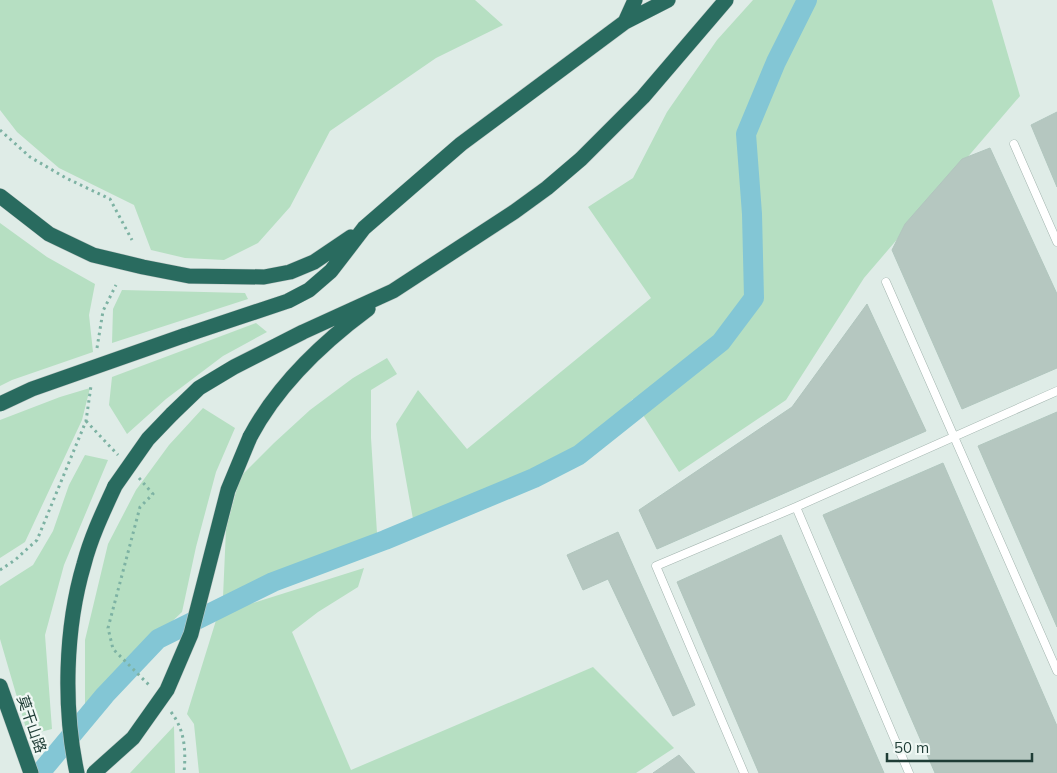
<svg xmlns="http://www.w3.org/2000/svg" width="1057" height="773" font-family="Mulish,'Noto Sans SC',sans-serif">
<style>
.green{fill:#b6dfc2}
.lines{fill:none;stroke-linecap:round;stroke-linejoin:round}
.canal{stroke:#83c6d5;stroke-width:20}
.building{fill:#b5c7c0;stroke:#b1c6be}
.lane-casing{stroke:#a2b4ae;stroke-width:9}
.highway-casing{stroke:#c0c9c7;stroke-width:16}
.path{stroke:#7db2a3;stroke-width:3;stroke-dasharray:2.5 4;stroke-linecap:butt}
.lane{stroke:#fff;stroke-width:8}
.highway{stroke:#296b5f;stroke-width:15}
.highway-bridge-casing{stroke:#c0c9c7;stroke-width:16;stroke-linecap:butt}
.highway-bridge{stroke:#296b5f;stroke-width:15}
.labels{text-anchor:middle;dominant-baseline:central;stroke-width:4.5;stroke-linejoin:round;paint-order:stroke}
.street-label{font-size:15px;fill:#1f3d36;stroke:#f0f8f4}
</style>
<rect width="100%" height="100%" fill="#dfece7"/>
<path class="green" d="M 0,0 L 475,0 L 503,25 L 436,58 L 330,131 L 290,207 L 258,243 L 224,260 L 185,258 L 151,250 L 134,205 L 59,168 L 17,132 L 0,110 Z
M 753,0 L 992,0 L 1020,96 L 864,278 L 786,400 L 679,472 L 633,399 L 588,440 L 492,489 L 413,519 L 396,424 L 418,390 L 467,449 L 651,298 L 588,207 L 633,178 L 667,112 L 717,40 Z
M 0,223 L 47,257 L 95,284 L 89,315 L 93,352 L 12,380 L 0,386 Z
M 122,290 L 245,293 L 248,299 L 112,343 L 113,309 Z
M 256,323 L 267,332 L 223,356 L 166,399 L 127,434 L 109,405 L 112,377 Z
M 387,358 L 397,374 L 371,390 L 371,438 L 377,533 L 223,597 L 226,529 L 240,477 L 274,443 L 310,410 L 353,378 Z
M 90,388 L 82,420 L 25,542 L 0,558 L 0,420 L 60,397 Z
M 203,408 L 235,428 L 216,472 L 196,547 L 182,612 L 85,705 L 85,640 L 108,544 L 136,490 L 169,445 Z
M 85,455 L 108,460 L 64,565 L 45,635 L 52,729 L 28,735 L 0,639 L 0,586 L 33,565 L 53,531 L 69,485 Z
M 364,568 L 358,587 L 318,612 L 292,632 L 351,770 L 593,667 L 674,748 L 636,773 L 199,773 L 194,724 L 187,714 L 218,614 Z
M 174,726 L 175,773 L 130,773 Z"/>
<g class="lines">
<path class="canal" d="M 40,773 L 105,695 L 158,639 L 273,582 L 385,540 L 534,478 L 579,455 L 721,342 L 754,298 L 752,214 L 746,134 L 776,62 L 807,0"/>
</g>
<path class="building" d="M 1057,112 L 1057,187 L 1031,125 Z
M 990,148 L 1057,294 L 1057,368 L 962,409 L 892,250 L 905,224 L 962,159 Z
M 867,304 L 926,431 L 657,549 L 639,510 L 792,407 Z
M 1057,412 L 1057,627 L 978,446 Z
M 943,463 L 1057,726 L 1057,773 L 935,773 L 823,515 Z
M 618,532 L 695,705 L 673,716 L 608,579 L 583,590 L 567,555 Z
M 781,535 L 884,773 L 759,773 L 677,582 Z
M 679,755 L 695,773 L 653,773 Z"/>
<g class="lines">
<g class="lane-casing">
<path id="lane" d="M 1014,144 L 1057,242
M 886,282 L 1057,671
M 796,507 L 909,773
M 744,773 L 656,566 L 796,507 L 1057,391"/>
</g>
<g class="highway-casing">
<path id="highway" d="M 625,22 L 668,0
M 0,196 L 49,234 L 93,255 L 143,267 L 189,276 L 264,277 L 290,272 L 314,262 L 351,237
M 183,336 L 288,301 L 309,290 L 331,271 L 364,228 L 461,144 L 625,22 L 635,0
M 172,414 L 199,388 L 234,367 L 303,332 L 393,291 L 514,212 L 547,188 L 581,159 L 643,97 L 726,0
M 250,437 C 277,386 322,343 368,309
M 0,686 L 31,773
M 77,773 C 63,708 65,628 84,564 C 91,537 103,512 115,486"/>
</g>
<path class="path" d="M 0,130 L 30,157 L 66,178 L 110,199 L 132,240
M 97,348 L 103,311 L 116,285
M 86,421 L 118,455
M 139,478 L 153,494 L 140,507 L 108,628 L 113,649 L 150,686
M 0,570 L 15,560 L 37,540 L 86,421 L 91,386
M 171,712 C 185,730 186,751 184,773"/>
<use href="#lane" class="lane"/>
<use href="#highway" class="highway"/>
<g class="highway-bridge-casing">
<path id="highway-bridge" d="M 0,404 L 32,389 L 183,336
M 115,486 L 148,439 L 172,414
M 94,773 L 133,738 L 167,690 L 191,634 L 228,490 L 250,437"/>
</g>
<use href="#highway-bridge" class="highway-bridge"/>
</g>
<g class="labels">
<g class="street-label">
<text transform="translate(32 724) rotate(71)">莫干山路</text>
</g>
</g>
<path d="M887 753v8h145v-8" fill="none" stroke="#1f3d36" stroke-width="2.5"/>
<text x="894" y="753" font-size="15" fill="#1f3d36" stroke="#f0f8f4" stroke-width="4" paint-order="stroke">50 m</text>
</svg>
